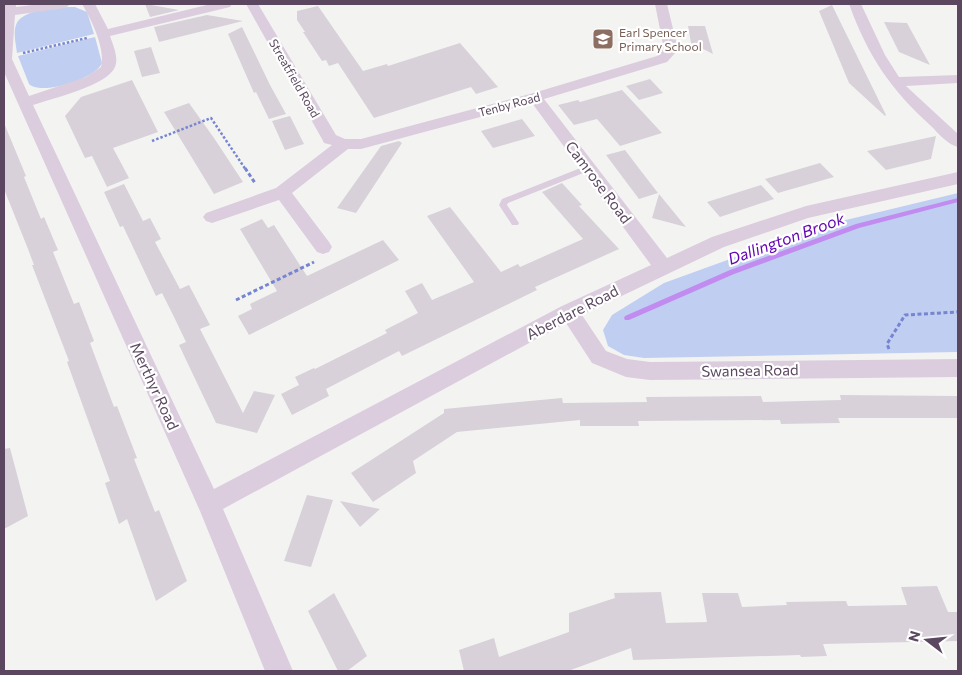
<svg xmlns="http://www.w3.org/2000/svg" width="962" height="675" font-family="Commissioner,sans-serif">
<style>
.green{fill:#c0cef1}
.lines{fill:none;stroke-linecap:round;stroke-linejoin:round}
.stream{fill:#c18bf0;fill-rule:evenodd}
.building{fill:#d8d1d9}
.path-far1{stroke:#7685d1;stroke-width:2.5;stroke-dasharray:2.5 2;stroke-linecap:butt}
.path{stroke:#7685d1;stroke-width:3;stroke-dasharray:4 2.5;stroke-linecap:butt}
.lane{fill:#dbcdde;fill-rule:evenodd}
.street{fill:#dbcdde;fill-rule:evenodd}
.labels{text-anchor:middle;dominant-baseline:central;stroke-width:4.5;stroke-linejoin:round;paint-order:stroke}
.far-education-label{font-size:12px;fill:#785e54;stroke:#fff;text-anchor:start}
.far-street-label{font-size:12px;fill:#5b4860;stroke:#fff}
.street-label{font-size:15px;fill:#5b4860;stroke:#fff}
.water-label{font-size:16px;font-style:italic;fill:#6407b4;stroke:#fff}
</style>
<rect width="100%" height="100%" fill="#f3f4f1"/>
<path class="green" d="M 75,7 L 87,12 L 94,34 L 17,53 C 16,45 13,33 16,25 C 20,9 61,7 75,7 Z
M 95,37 L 102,63 C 96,79 41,96 29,84 L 18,56 Z
M 958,193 L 958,352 L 644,358 L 624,355 L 608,346 L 603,330 L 612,315 L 664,283 L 821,226 Z"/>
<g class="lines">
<path class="stream" d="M 958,198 L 958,202 L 859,228 L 734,274 L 629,320 L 625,320 L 624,318 L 625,316 L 730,270 L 856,224 Z"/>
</g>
<path class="building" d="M 145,4 L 146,4 L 179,10 L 150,17 Z
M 832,5 L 886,115 L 885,116 L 849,83 L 819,11 Z
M 318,6 L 363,71 L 387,64 L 388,66 L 460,43 L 498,87 L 476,94 L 471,87 L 374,118 L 338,63 L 329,66 L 326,60 L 322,61 L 303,32 L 305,32 L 297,20 L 297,11 Z
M 207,15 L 243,21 L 159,42 L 154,27 Z
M 884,22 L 907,23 L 930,65 L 899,52 Z
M 688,26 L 705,26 L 713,54 L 691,43 Z
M 242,27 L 270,85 L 286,114 L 269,119 L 256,92 L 254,93 L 228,34 Z
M 151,47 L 160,73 L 142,77 L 134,51 Z
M 650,79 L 663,93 L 639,100 L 626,86 Z
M 132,80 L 158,132 L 113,148 L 129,178 L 107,187 L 92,156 L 85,158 L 65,116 L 81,97 Z
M 622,90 L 662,133 L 620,146 L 597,119 L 574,125 L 558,105 L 578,100 L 580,102 Z
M 189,103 L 214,138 L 243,182 L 214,194 L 164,112 Z
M 290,116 L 304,144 L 285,150 L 272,121 Z
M 522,119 L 535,136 L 493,148 L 481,131 Z
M 4,123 L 26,176 L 24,177 L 41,219 L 44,217 L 58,250 L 53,252 L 74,304 L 79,302 L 94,341 L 90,343 L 114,407 L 117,406 L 137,458 L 134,459 L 155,512 L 159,510 L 187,581 L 156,601 L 127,519 L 119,524 L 105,483 L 110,481 L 67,362 L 69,361 L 32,265 L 34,265 L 28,249 L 4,189 Z
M 936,136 L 931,159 L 886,170 L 867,151 Z
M 399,141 L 402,143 L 356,213 L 337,208 L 381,146 Z
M 625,150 L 641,171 L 658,193 L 639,199 L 606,155 Z
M 820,163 L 834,177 L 778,193 L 765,179 Z
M 562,183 L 582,205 L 579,206 L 619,249 L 535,287 L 537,290 L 402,356 L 399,351 L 326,389 L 329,396 L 292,415 L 281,394 L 299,385 L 295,377 L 314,368 L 315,369 L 387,333 L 385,330 L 418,313 L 405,291 L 422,283 L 432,300 L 474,282 L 427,216 L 450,207 L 501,272 L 518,264 L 520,267 L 583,239 L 542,192 Z
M 124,184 L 143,221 L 150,218 L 161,239 L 155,242 L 180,289 L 189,285 L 210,325 L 200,329 L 243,413 L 254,391 L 275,395 L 257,433 L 216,423 L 179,345 L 186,342 L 174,317 L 162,293 L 156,296 L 123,226 L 120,227 L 104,192 Z
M 761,185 L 774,199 L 720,217 L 707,202 Z
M 659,194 L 686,227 L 652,218 Z
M 262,219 L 268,228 L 274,225 L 307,276 L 383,240 L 399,260 L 249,335 L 238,316 L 252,309 L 250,304 L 277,291 L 240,229 Z
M 840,395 L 958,396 L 958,418 L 838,418 L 840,423 L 781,424 L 780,420 L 638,421 L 639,426 L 580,426 L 580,420 L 457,432 L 413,461 L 416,473 L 373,502 L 351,473 L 444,413 L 444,409 L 562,398 L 563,403 L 647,402 L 646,397 L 761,396 L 763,402 L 841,400 Z
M 10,448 L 28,516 L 4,529 L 4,449 Z
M 307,495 L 333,500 L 311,567 L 284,561 Z
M 340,501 L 380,509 L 360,527 Z
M 937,586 L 948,612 L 958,612 L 958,641 L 823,644 L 827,656 L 801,657 L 800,655 L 633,660 L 631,648 L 568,671 L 464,671 L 459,650 L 494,638 L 499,657 L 569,632 L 569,613 L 615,598 L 614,593 L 661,592 L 666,623 L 707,622 L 702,593 L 738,593 L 742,607 L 787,605 L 786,602 L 846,601 L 848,606 L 907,605 L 901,587 Z
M 334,593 L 367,656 L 347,671 L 338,671 L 308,611 Z"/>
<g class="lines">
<path class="path-far1" d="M 23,53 L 87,38
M 152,141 L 211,118 L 246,170"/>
<path class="path" d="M 245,168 L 255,183
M 236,300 L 314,262
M 889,349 L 887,344 L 905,315 L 958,312"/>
<path class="lane" d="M 588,165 L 591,166 L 591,170 L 508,203 L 507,205 L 519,223 L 518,225 L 512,225 L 499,205 L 502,199 Z"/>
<path class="street" d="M 4,4 L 16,4 L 16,7 L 40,4 L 71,4 L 65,8 L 15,15 L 12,59 L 29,96 L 86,77 L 101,67 C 106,49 91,19 82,4 L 95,4 L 108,29 L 211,4 L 232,4 L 230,7 L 110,36 C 113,45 119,58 115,67 C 107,86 53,98 33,105 L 214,489 L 562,306 L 651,265 L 532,103 L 361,149 L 348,149 L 292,193 L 329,242 L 332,247 L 329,252 L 323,254 L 317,252 L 279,200 L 212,223 L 206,221 L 203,217 L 206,213 L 276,188 L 332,145 L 324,143 L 322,139 L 246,4 L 258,4 L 336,135 L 345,139 L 361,139 L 530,94 L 657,56 L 662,51 L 663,45 L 655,4 L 667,4 L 677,45 L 676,52 L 667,62 L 544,99 L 667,258 L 712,237 L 806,206 L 958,172 L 958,184 L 808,218 L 724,247 L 582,315 L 606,351 L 627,359 L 650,362 L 958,359 L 958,377 L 650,380 L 626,377 L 592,363 L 566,323 L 223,509 L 293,671 L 265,671 L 200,511 L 4,72 Z
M 849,4 L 861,4 L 885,55 L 899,77 L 958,75 L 958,83 L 906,86 L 958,134 L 958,147 C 948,145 939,134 931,126 C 890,89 868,56 849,4 Z"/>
</g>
<defs>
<g id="school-square" transform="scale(1.125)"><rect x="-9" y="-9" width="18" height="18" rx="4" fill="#8d6e63" stroke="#fff"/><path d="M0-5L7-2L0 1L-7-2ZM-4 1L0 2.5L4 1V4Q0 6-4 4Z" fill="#fff"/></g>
</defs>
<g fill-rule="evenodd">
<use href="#school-square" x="603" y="39"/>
</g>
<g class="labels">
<g class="far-education-label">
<text x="619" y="32">Earl Spencer<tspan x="619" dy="14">Primary School</tspan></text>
</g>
<g class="far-street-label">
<text transform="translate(295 78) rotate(60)">Streatfield Road</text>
<text transform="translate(509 104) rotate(-15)">Tenby Road</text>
</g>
<g class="street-label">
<text transform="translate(599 182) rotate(53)">Camrose Road</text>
<text transform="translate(572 312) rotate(-27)">Aberdare Road</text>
<text transform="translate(750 370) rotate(-1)">Swansea Road</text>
<text transform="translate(155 386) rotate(65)">Merthyr Road</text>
</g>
<g class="water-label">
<text transform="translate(786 238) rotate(-20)">Dallington Brook</text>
</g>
</g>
<rect width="962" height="675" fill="none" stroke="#5b4860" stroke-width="10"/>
<g transform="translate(927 640) rotate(286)" stroke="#ffffff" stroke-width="4" paint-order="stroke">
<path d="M0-4L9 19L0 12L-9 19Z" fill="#5b4860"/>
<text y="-8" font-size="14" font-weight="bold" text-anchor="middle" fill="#5b4860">N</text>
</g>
</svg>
